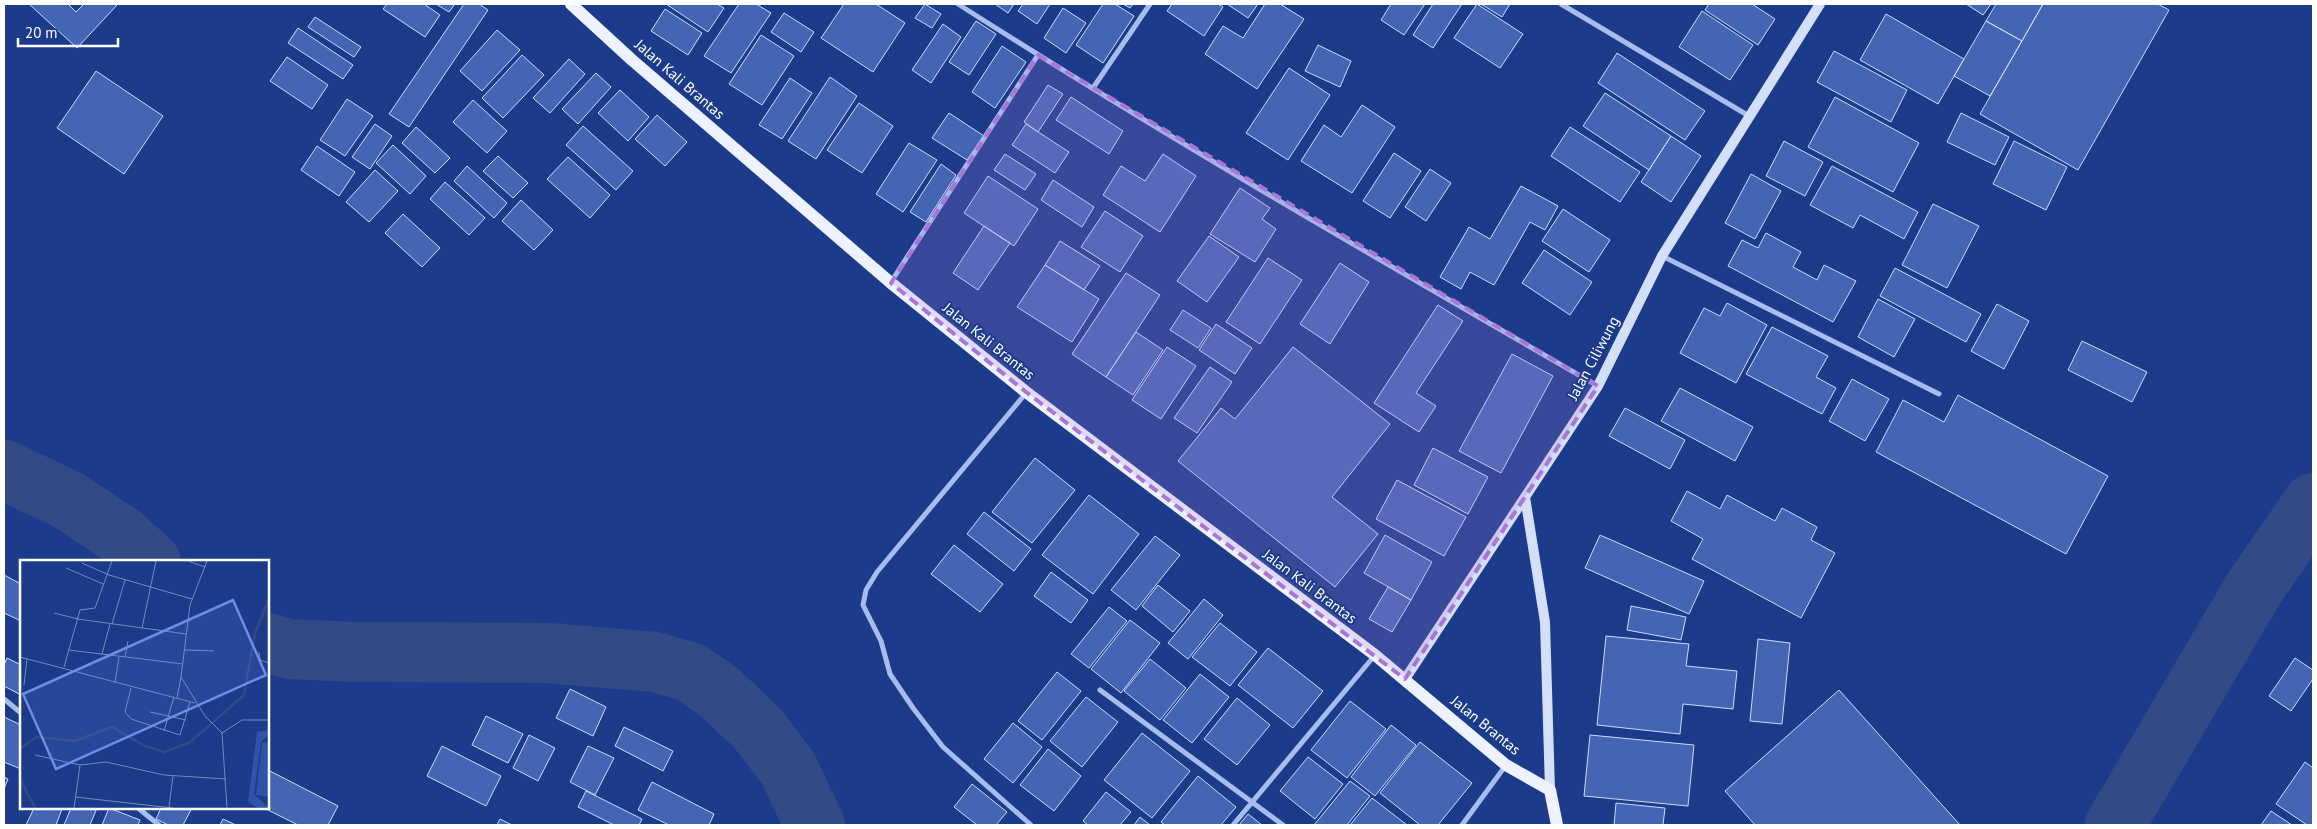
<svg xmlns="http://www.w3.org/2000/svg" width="2317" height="829" font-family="'PT Sans',sans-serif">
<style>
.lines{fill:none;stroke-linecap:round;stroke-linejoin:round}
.river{stroke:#334a86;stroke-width:60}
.building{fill:#4465b3;stroke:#cddbf9}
.minor{stroke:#a8bced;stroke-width:5}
.secondary{stroke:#d4dff9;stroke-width:10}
.primary{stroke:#eef2ff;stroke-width:12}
.marked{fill:#a976d5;fill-opacity:0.2;stroke:#a976d5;stroke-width:4;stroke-dasharray:10 6;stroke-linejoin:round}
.labels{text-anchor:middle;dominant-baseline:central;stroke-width:4;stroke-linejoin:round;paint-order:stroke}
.street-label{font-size:15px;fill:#fff;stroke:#1c3c8b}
.inset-river{fill:none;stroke:#334a86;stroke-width:2.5}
.inset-road{fill:none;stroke:#778ab9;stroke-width:1}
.view{fill:#6c8ce6;fill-opacity:0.15;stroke:#6c8ce6;stroke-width:2.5}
.inset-edge{fill:none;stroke:#fff;stroke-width:2.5}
</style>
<rect width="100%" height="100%" fill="#1c3c8b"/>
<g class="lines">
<path class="river" d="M 4,470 L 68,500 L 122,536 L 151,562
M 268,643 L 289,649 L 354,652 L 547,653 L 655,662 L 690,672 L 719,692 L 758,729 L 787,767 L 815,825
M 2115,825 L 2253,590 L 2313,503"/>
</g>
<path class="building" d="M 29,4 L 68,4 L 76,12 L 84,4 L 118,4 L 77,48 Z
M 387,4 L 424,4 L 440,15 L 425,37 L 383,9 Z
M 436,4 L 455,4 L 449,12 Z
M 464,4 L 479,4 L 488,10 L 409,127 L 389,114 Z
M 666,4 L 717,4 L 724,8 L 708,32 Z
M 739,4 L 756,4 L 771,13 L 731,73 L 704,56 Z
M 844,4 L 876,4 L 905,23 L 873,72 L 821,38 Z
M 925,4 L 941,14 L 932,28 L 915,18 Z
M 995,4 L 1014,4 L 1008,13 Z
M 1023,4 L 1050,4 L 1037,24 L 1018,11 Z
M 1103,4 L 1115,4 L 1134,16 L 1103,63 L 1076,45 Z
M 1123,4 L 1133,4 L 1130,8 Z
M 1172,4 L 1218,4 L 1223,7 L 1204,36 L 1167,11 Z
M 1227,4 L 1258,4 L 1248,18 Z
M 1265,4 L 1280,4 L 1304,19 L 1257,89 L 1205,54 L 1223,26 L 1243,38 Z
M 1391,4 L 1425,4 L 1404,35 L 1381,20 Z
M 1433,4 L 1462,4 L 1433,48 L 1413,35 Z
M 1477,4 L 1523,34 L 1500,68 L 1454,38 Z
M 1481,4 L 1510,4 L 1502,17 Z
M 1709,4 L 1752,4 L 1775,19 L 1758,45 L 1705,10 Z
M 1966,4 L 1991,4 L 1983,15 Z
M 1996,4 L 2043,4 L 2022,41 L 1986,21 Z
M 2043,4 L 2158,4 L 2169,10 L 2078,170 L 1980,114 Z
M 1063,8 L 1086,23 L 1066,53 L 1044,38 Z
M 665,9 L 702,33 L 688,55 L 651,31 Z
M 1702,11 L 1753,45 L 1730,80 L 1679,47 Z
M 784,13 L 814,32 L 801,52 L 771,32 Z
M 1886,14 L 1964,59 L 1938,104 L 1860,60 Z
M 315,17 L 361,47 L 354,57 L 308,27 Z
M 976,21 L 996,34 L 969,75 L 949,62 Z
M 1986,21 L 2022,41 L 1990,96 L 1954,76 Z
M 943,24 L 961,37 L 931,83 L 912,70 Z
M 298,28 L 353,65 L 343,79 L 288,43 Z
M 497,30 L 520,50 L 482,91 L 460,71 Z
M 761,35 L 794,56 L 762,105 L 729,84 Z
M 1318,45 L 1351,61 L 1340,87 L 1305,71 Z
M 1002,46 L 1026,62 L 995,108 L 972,92 Z
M 1834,51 L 1907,90 L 1891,122 L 1817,82 Z
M 1617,53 L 1705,111 L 1685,140 L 1598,83 Z
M 522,55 L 544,75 L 503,118 L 482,98 Z
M 287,57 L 328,85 L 312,109 L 270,81 Z
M 569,59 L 585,74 L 550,113 L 533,98 Z
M 1289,68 L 1330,95 L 1288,160 L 1246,133 Z
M 96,71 L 163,116 L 124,174 L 57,128 Z
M 596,73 L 611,87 L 578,124 L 562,109 Z
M 830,77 L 857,96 L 816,159 L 788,141 Z
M 790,78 L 812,93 L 782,139 L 759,125 Z
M 1048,85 L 1063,94 L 1038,132 L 1024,122 Z
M 620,90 L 649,117 L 628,141 L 598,113 Z
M 1605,93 L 1671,136 L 1649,170 L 1583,126 Z
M 1071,97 L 1123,131 L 1109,154 L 1056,120 Z
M 1835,97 L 1919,143 L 1893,192 L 1808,147 Z
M 347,99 L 373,116 L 345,156 L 320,140 Z
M 473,100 L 507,131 L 487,153 L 453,122 Z
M 859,103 L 893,126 L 862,173 L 827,150 Z
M 1362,105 L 1395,127 L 1352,193 L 1301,161 L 1324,125 L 1341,137 Z
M 949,113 L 984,136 L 967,160 L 932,138 Z
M 1961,113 L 2009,137 L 1995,165 L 1947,142 Z
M 657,115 L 687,142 L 665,166 L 635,139 Z
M 375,124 L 392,136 L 370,169 L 352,157 Z
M 1026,124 L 1069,152 L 1055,173 L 1012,145 Z
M 583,126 L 633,171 L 616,190 L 566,145 Z
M 416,127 L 450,158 L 435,173 L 402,143 Z
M 1570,127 L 1640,172 L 1620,202 L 1551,156 Z
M 1671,136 L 1701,156 L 1671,202 L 1641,182 Z
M 1784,141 L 1823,162 L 1805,196 L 1766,176 Z
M 2014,141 L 2067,167 L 2046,210 L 1993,184 Z
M 909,143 L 937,160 L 903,212 L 876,194 Z
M 393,145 L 426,176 L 410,194 L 376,163 Z
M 317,146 L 355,172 L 339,196 L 301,170 Z
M 1394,153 L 1421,171 L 1390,218 L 1363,201 Z
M 1005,154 L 1036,174 L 1025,190 L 994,170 Z
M 1163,154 L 1196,176 L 1160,232 L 1103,195 L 1121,166 L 1145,181 Z
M 498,156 L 528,183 L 513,198 L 483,171 Z
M 568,157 L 610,195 L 590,218 L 547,179 Z
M 941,164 L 956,175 L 926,222 L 910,212 Z
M 467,166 L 507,203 L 494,218 L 454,181 Z
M 1832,166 L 1918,212 L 1904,239 L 1860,215 L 1853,228 L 1810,205 Z
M 1430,169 L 1451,183 L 1426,221 L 1405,207 Z
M 375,170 L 398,191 L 369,222 L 346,202 Z
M 1751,174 L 1781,191 L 1755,239 L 1725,223 Z
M 988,176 L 1038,209 L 1014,246 L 964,213 Z
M 1053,180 L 1094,207 L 1082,227 L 1041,200 Z
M 445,182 L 485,218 L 469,235 L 430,199 Z
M 1521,186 L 1558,206 L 1545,230 L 1530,222 L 1494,285 L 1470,272 L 1461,289 L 1440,277 L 1469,227 L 1490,239 Z
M 1240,188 L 1270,208 L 1262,219 L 1276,229 L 1255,262 L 1210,234 Z
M 521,200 L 553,230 L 534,250 L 502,221 Z
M 1933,204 L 1979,226 L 1947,288 L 1902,265 Z
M 1563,209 L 1610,240 L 1589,272 L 1542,241 Z
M 1105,211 L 1143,236 L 1120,272 L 1081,247 Z
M 403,214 L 440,248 L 422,267 L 385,233 Z
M 984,226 L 1010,243 L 978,290 L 953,273 Z
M 1766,233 L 1801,252 L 1793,267 L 1817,280 L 1824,265 L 1856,281 L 1833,322 L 1728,266 L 1742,240 L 1758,248 Z
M 1209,236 L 1239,257 L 1207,302 L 1177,281 Z
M 1060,241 L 1100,266 L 1084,290 L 1045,265 Z
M 1544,250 L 1592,282 L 1570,315 L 1522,283 Z
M 1268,258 L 1302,280 L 1260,344 L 1226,322 Z
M 1340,263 L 1369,282 L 1330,344 L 1300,324 Z
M 1045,265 L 1099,299 L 1072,342 L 1017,307 Z
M 1895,268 L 1981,314 L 1966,342 L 1880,296 Z
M 1126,273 L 1160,295 L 1106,377 L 1072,354 Z
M 1878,299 L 1915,319 L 1894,357 L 1858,337 Z
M 1727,303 L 1767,325 L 1736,383 L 1680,353 L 1704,308 L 1720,316 Z
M 1997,304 L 2029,321 L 2004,369 L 1971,351 Z
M 1438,305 L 1463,321 L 1416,393 L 1436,406 L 1419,432 L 1374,403 Z
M 1183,310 L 1211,328 L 1198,348 L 1170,330 Z
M 1216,324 L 1252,348 L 1235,374 L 1199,350 Z
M 1772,327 L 1828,356 L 1816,377 L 1836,388 L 1822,414 L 1746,374 Z
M 1136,332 L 1163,350 L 1133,395 L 1106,377 Z
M 2082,341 L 2147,372 L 2132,402 L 2068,370 Z
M 1167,347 L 1196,366 L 1161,419 L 1132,400 Z
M 1293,347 L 1390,424 L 1332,497 L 1378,534 L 1335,587 L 1178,461 L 1221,408 L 1235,419 Z
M 1512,354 L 1553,376 L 1501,473 L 1459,451 Z
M 1210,367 L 1232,382 L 1197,433 L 1174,418 Z
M 1852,379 L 1889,399 L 1865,441 L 1829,421 Z
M 1680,388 L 1753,427 L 1735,461 L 1661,421 Z
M 1958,395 L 2108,476 L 2066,554 L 1876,452 L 1903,400 L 1944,422 Z
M 1625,408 L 1685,440 L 1670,469 L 1609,436 Z
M 1433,448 L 1488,477 L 1468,514 L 1414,485 Z
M 1035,458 L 1075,490 L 1032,543 L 992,512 Z
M 1397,480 L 1466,517 L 1444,556 L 1376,519 Z
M 1687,491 L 1720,509 L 1727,495 L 1775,521 L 1782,508 L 1817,527 L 1811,540 L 1835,553 L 1801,618 L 1692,559 L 1703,539 L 1671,521 Z
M 1089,495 L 1139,534 L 1093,594 L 1042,555 Z
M 984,512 L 1031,549 L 1014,571 L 967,534 Z
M 1385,535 L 1432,562 L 1411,600 L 1364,573 Z
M 1600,535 L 1704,581 L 1689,614 L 1585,568 Z
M 1155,536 L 1180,555 L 1136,610 L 1111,590 Z
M 954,545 L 1003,584 L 980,612 L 931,574 Z
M 1051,572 L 1088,600 L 1071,623 L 1034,596 Z
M 4,575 L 21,584 L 21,615 L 19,620 L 4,613 Z
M 1158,585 L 1190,611 L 1173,632 L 1142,606 Z
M 1388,587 L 1411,600 L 1392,632 L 1369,619 Z
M 1204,599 L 1223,615 L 1188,659 L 1168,643 Z
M 1631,606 L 1686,617 L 1681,640 L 1627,630 Z
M 1109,607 L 1127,621 L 1089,668 L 1071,654 Z
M 1130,620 L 1160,643 L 1121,693 L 1091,669 Z
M 1220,623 L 1257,652 L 1230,686 L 1192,657 Z
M 1606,636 L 1689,644 L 1686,666 L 1737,671 L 1733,709 L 1683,704 L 1680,734 L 1597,725 Z
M 1758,639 L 1790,643 L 1782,724 L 1750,721 Z
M 1268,648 L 1323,691 L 1293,728 L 1238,685 Z
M 7,658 L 21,665 L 21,695 L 4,686 L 4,665 Z
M 2295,658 L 2313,670 L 2313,679 L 2291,711 L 2269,696 Z
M 1150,659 L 1186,688 L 1160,720 L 1124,691 Z
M 1057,672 L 1081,691 L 1042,740 L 1018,721 Z
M 1200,674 L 1229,697 L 1192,743 L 1163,720 Z
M 570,689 L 606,707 L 593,736 L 556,718 Z
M 1839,690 L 1960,825 L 1755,825 L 1725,791 Z
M 1086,697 L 1118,722 L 1082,767 L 1050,741 Z
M 1237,698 L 1270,725 L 1237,765 L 1204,739 Z
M 1350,701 L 1386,729 L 1347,778 L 1311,750 Z
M 486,716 L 523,734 L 508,763 L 472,745 Z
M 4,717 L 21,725 L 21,769 L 4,762 Z
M 1013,723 L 1042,747 L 1013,783 L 984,759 Z
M 1391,725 L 1416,745 L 1375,796 L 1351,777 Z
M 624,727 L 673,751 L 663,771 L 615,746 Z
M 1142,733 L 1190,771 L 1152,818 L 1104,780 Z
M 529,735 L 555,748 L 538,781 L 513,768 Z
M 1590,735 L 1694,745 L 1688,806 L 1584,796 Z
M 1420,742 L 1472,783 L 1438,825 L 1420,825 L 1380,793 Z
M 442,746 L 501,776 L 486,806 L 427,776 Z
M 588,746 L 614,758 L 595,795 L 570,782 Z
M 1048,749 L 1081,776 L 1054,811 L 1020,785 Z
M 1308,757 L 1343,784 L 1315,819 L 1280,791 Z
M 2305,762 L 2313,768 L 2313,825 L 2307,825 L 2276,804 Z
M 268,770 L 338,806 L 328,825 L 298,825 L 264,808 L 268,808 Z
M 1198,776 L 1236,807 L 1221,825 L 1165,825 L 1161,822 Z
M 4,777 L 8,779 L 4,789 Z
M 1350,781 L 1370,796 L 1347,825 L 1314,825 Z
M 652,782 L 714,814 L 709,825 L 669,825 L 638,810 Z
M 972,784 L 1007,812 L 996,825 L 977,825 L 954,807 Z
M 586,791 L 642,819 L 639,825 L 614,825 L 578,807 Z
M 1106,792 L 1131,812 L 1120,825 L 1088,825 L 1083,821 Z
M 1372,798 L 1407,825 L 1350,825 Z
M 1616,803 L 1665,808 L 1663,825 L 1614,825 Z
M 34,808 L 59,808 L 62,809 L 56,825 L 26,825 Z
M 71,808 L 97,808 L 90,825 L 64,825 Z
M 109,808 L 140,820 L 138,825 L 102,825 Z
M 161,808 L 192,808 L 183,825 L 168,825 L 156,819 Z
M 2271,811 L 2292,825 L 2261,825 Z
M 1248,814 L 1262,825 L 1239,825 Z
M 1140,817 L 1150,825 L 1134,825 Z
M 223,819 L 236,825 L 220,825 Z
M 500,819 L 512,825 L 497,825 Z"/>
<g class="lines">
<path class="minor" d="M 958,4 C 1167,138 1383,262 1598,386
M 1561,4 L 1749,116
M 1093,88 L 1150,4
M 1662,256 L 1939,394
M 891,282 L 1038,55
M 1026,393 L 877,572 L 866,590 L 863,605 L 881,641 L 890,674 L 913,708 L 943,747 L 1031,825
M 1100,690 L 1283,825
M 4,699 L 21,713
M 138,808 L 159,825
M 1233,825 L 1375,655
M 1462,825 L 1506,765"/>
<path class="secondary" d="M 1405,679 L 1525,497
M 1550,790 L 1545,622 L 1525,497 L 1598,386 L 1662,256 L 1820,4"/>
<path class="primary" d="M 571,4 L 632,60 L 891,283 L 1026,392 L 1375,655 L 1506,765 L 1550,790 L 1557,825"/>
</g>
<path class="marked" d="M 1038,55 L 1598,386 L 1405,679 L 1026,392 L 891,283 Z"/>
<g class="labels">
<g class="street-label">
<text transform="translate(680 79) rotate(41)">Jalan Kali Brantas</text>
<text transform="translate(989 341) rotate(39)">Jalan Kali Brantas</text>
<text transform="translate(1593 358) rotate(-62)">Jalan Ciliwung</text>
<text transform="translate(1310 586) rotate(37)">Jalan Kali Brantas</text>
<text transform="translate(1486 725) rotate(39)">Jalan Brantas</text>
</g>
</g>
<g transform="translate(20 560)">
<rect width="249" height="249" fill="#1c3c8b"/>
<path d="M 249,170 L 249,175 L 241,182 L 234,234 L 249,248 L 238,248 L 228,242 L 237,172 ZM 242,182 L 249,183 L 249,237 L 236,235 Z" fill="#2f54a9"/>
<path class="inset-river" d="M 0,189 L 16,177 L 55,181 L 92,167 L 125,186 L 144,192 L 169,183 L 224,135 L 235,73 L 249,39M 0,219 L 15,248"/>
<path class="inset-road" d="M 168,1 L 185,7M 187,1 L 170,45 L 161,117 L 185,156 L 202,173M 62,3 L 89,15 L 172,39M 46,8 L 83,24M 34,53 L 58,59 L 166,74M 92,64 L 105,20M 122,68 L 136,1M 49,90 L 163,104M 164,90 L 194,91M 239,92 L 240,100 L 249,103M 82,94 L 90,64M 0,97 L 175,143M 105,97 L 108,81M 44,107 L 60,50 L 75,48 L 92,1M 95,123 L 99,97M 4,125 L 7,99M 111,128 L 105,152 L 111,159 L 160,175 L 170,142M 157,138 L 161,117M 130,152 L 166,160M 144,171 L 154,137M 202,173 L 207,248M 202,173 L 222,160 L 249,160M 15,195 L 60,205M 55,237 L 153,248M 149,247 L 153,216M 54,248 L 60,205 L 86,202 L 144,215 L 206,219"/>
<path class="view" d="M 213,40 L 246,115 L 36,209 L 3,134 Z"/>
<rect width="249" height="249" class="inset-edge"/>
</g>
<rect width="2317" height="829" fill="none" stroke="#ffffff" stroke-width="10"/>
<path d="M18 38v8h100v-8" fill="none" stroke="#ffffff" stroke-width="2.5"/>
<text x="25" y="38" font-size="15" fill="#ffffff" stroke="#1c3c8b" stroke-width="4" paint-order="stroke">20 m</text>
</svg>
